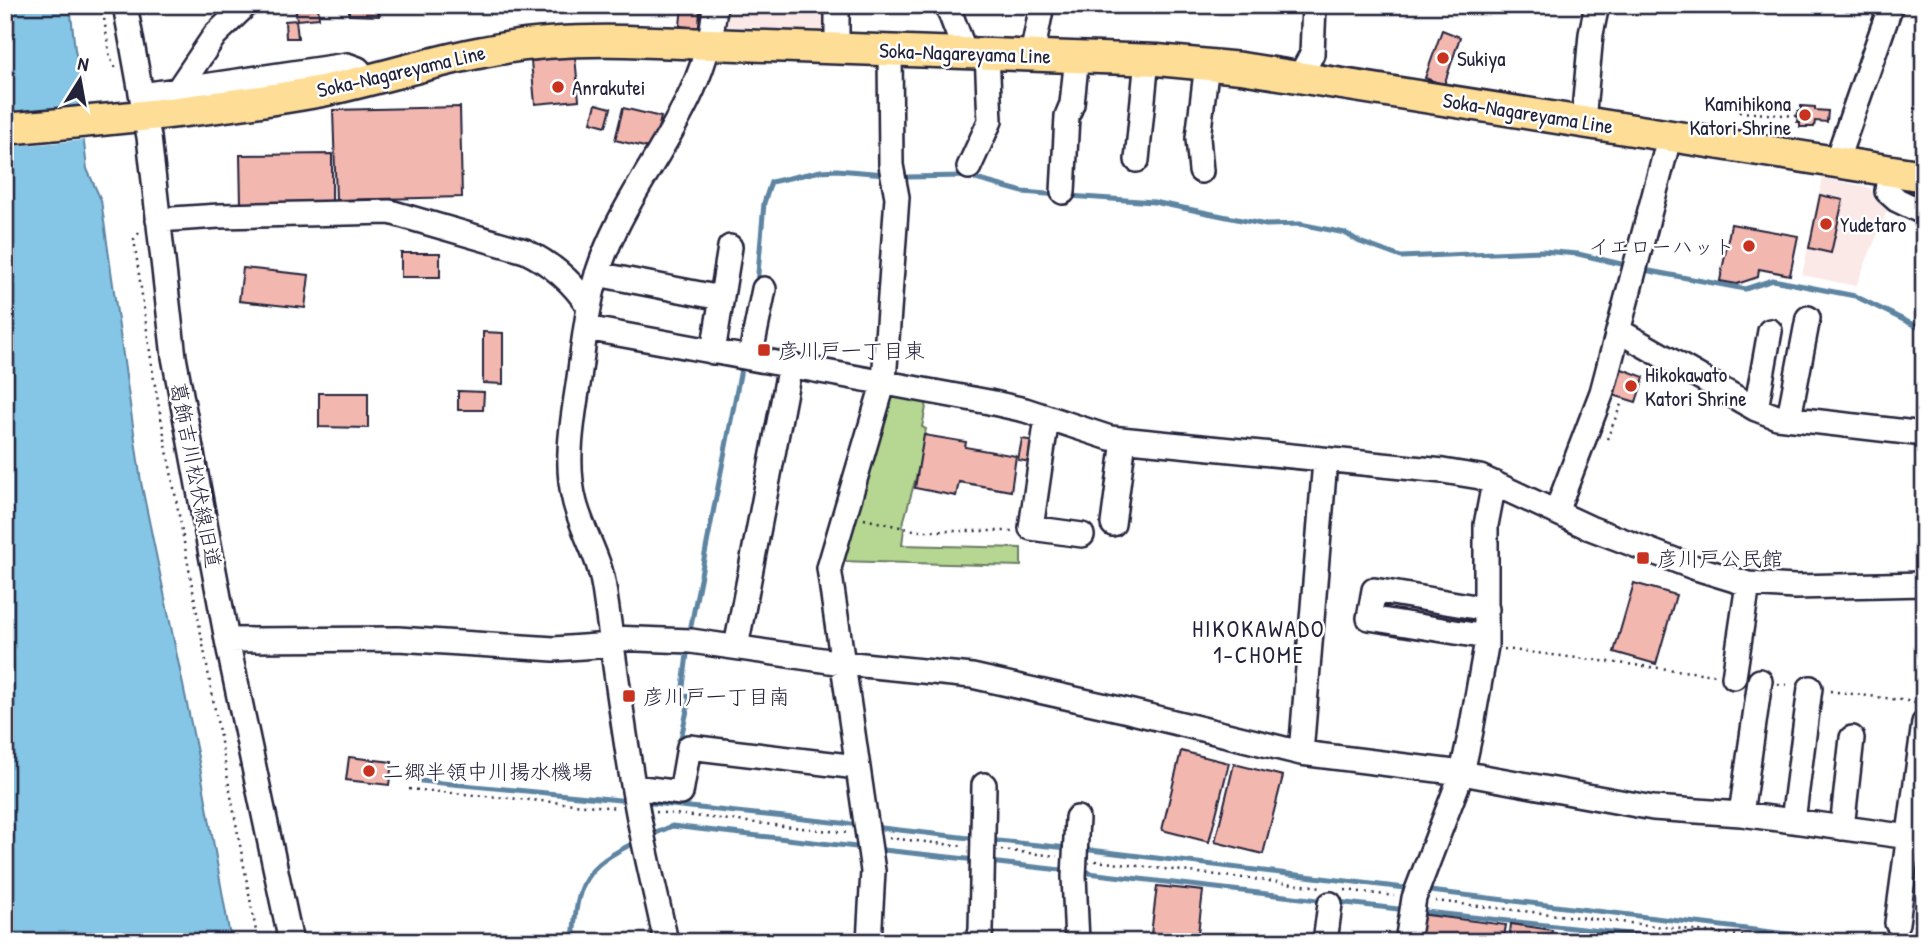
<svg xmlns="http://www.w3.org/2000/svg" width="1929" height="947" font-family="'Patrick Hand','Klee One',sans-serif">
<style>
.built{fill:#fbe9e7}
.green{fill:#b5d791;stroke:#6c7c66;stroke-width:2}
.water{fill:#85c5e5;stroke:#5d84a1;stroke-width:2}
.pier{fill:#fff}
.lines{fill:none;stroke-linecap:round;stroke-linejoin:round}
.stream{stroke:#5d84a1;stroke-width:5}
.building{fill:#f2b7af;stroke:#22223b;stroke-width:2}
.minor-casing{stroke:#22223b;stroke-width:28}
.major-casing{stroke:#22223b;stroke-width:35}
.path{stroke:#22223b;stroke-width:2.5;stroke-dasharray:2 5;stroke-linecap:butt}
.minor{stroke:#fff;stroke-width:23}
.major{stroke:#fedd96;stroke-width:30}
.poi-dot{fill:#c8321e;stroke:#fff;stroke-width:2.5}
.labels{text-anchor:middle;dominant-baseline:central;stroke-width:5;stroke-linejoin:round;paint-order:stroke}
.street-label{font-size:21px;fill:#22223b;stroke:#fff}
.poi-label{font-size:21px;fill:#22223b;stroke:#fff;text-anchor:start}
.neighbourhood-label{font-size:23px;letter-spacing:2px;fill:#22223b;stroke:#fff}
</style>
<rect width="100%" height="100%" fill="#fff"/>
<filter id="ink" filterUnits="userSpaceOnUse"><feTurbulence type="fractalNoise" baseFrequency=".0143" numOctaves="2"/><feDisplacementMap in="SourceGraphic" scale="14" xChannelSelector="R" yChannelSelector="G"/><feConvolveMatrix kernelMatrix="1 2 1 2 8 2 1 2 1" color-interpolation-filters="sRGB"/></filter>
<g filter="url(#ink)">
<path class="built" d="M 723,5 L 830,5 L 828,31 L 722,26 Z
M 1823,178 L 1867,187 L 1890,204 L 1856,286 L 1802,275 Z"/>
<path class="green" d="M 892,395 L 927,402 L 922,427 L 926,429 L 924,437 L 927,438 L 902,527 L 904,528 L 902,545 L 1021,548 L 1021,566 L 838,561 L 885,399 Z"/>
<path class="water" d="M 5,5 L 70,5 L 75,50 L 83,87 L 79,99 L 87,169 L 101,200 L 141,482 L 200,767 L 231,942 L 5,942 Z"/>
<path class="pier" d="M 86,134 L 87,140 L 5,147 L 5,141 Z"/>
<g class="lines">
<path class="stream" d="M 907,177 L 965,176 L 1023,192 L 1059,195
M 1069,196 L 1154,202 L 1266,225 L 1300,224 L 1345,233 L 1360,242 L 1401,257 L 1542,251 L 1578,254 L 1630,266
M 1639,269 L 1745,289 L 1773,280 L 1855,296 L 1924,330
M 757,285 L 764,203 L 771,182 L 821,171 L 837,170 L 885,174
M 689,636 L 742,364
M 679,747 L 690,697 L 682,695 L 688,646
M 421,781 L 630,801
M 643,802 L 860,825
M 873,827 L 978,839
M 647,837 L 672,826 L 865,848
M 988,840 L 1068,848
M 874,849 L 976,860
M 1082,849 L 1413,889
M 989,862 L 1070,871
M 1080,872 L 1327,901
M 1422,890 L 1855,942
M 1337,902 L 1407,910
M 1417,911 L 1702,942
M 573,942 C 577,882 583,867 638,841"/>
</g>
<path class="building" d="M 318,5 L 319,18 L 297,20 L 295,7 Z
M 349,5 L 379,5 L 379,16 L 349,15 Z
M 682,5 L 700,5 L 699,28 L 680,26 Z
M 296,20 L 298,38 L 286,38 L 285,21 Z
M 1442,30 L 1460,37 L 1444,85 L 1425,78 Z
M 575,56 L 579,100 L 535,104 L 531,61 Z
M 596,104 L 611,108 L 606,126 L 591,122 Z
M 1801,106 L 1815,107 L 1815,110 L 1828,111 L 1827,122 L 1815,121 L 1814,127 L 1800,127 L 1800,122 L 1797,122 L 1798,111 L 1801,111 Z
M 460,107 L 462,197 L 336,200 L 333,110 Z
M 623,108 L 661,117 L 653,149 L 615,140 Z
M 332,154 L 332,203 L 241,204 L 240,155 Z
M 1820,195 L 1843,200 L 1831,253 L 1809,248 Z
M 1731,224 L 1798,236 L 1790,275 L 1759,269 L 1758,277 L 1737,284 L 1720,281 Z
M 401,253 L 440,253 L 440,277 L 401,277 Z
M 243,268 L 309,275 L 305,308 L 239,301 Z
M 483,332 L 503,333 L 503,384 L 483,383 Z
M 1622,369 L 1644,377 L 1636,402 L 1613,395 Z
M 458,391 L 484,392 L 483,410 L 458,410 Z
M 319,393 L 368,393 L 368,428 L 319,427 Z
M 924,435 L 966,442 L 965,447 L 1016,456 L 1011,491 L 959,482 L 956,496 L 915,488 Z
M 1022,439 L 1035,441 L 1032,462 L 1018,460 Z
M 1634,583 L 1676,595 L 1656,664 L 1614,652 Z
M 1181,751 L 1229,763 L 1209,842 L 1162,830 Z
M 349,757 L 392,762 L 389,785 L 346,780 Z
M 1234,764 L 1283,776 L 1263,854 L 1215,842 Z
M 1157,886 L 1203,891 L 1197,942 L 1150,942 Z
M 1419,914 L 1506,925 L 1503,942 L 1415,942 Z
M 1511,924 L 1552,930 L 1550,942 L 1509,942 Z"/>
<g class="lines">
<g class="minor-casing">
<path id="minor" d="M 125,5 L 149,137 L 174,357 L 227,640 L 291,942
M 947,5 L 965,52
M 837,48 L 837,5
M 1032,55 L 1042,5
M 1300,76 L 1312,54 L 1314,5
M 177,91 L 215,35 L 246,5
M 142,95 L 347,65 L 358,69 L 368,81
M 1583,122 L 1591,34 L 1597,5
M 1137,160 L 1147,59
M 1836,162 L 1891,5
M 969,167 L 990,121 L 987,53
M 1890,170 L 1887,191 L 1897,200 L 1924,213
M 1201,171 L 1198,138 L 1207,64
M 1063,192 L 1067,116 L 1072,104 L 1077,56
M 158,220 L 219,216 L 390,212 L 525,251 C 552,264 573,282 589,307
M 597,274 L 721,298
M 586,328 L 989,402 L 1025,410 L 1110,438 L 1443,471 L 1480,477 L 1590,528 L 1693,567 L 1748,584 L 1795,587 L 1924,584
M 1619,331 L 1756,409 L 1777,417 L 1924,434
M 713,352 L 730,247
M 750,358 L 764,289
M 1756,409 L 1770,331
M 1047,418 L 1031,528 L 1082,535
M 1789,418 L 1808,318
M 1556,512 L 1602,392 L 1670,135
M 1113,524 L 1124,440
M 1486,637 L 1369,618 L 1374,590 L 1487,609
M 611,638 L 691,641 L 843,663 L 972,676 L 1124,710 L 1301,753 L 1462,773 L 1653,808 L 1741,814 L 1924,839
M 227,640 L 398,639 L 554,649 L 611,645
M 736,647 L 790,365
M 1734,677 L 1748,584
M 1301,753 L 1325,461
M 634,787 L 681,793 L 689,747 L 857,767
M 1741,814 L 1760,681
M 1793,821 L 1810,688
M 1842,828 L 1852,738
M 1897,923 L 1924,723
M 666,942 C 657,898 646,856 638,813 C 624,738 615,663 604,588 C 600,558 583,533 575,503 C 564,462 573,419 579,378 C 583,348 586,318 593,289 C 618,187 707,115 715,5
M 869,942 L 873,871 L 829,568 L 884,381 L 897,197 L 891,165 L 890,50
M 978,942 L 981,930 L 984,785
M 1077,942 L 1074,876 L 1077,818
M 1325,942 L 1330,904
M 1407,942 L 1414,898 L 1462,773 L 1471,731 L 1486,646 L 1486,525 L 1494,483"/>
</g>
<g class="major-casing">
<path id="major" d="M 5,129 C 112,119 217,110 322,91 C 376,80 429,62 483,52 C 530,42 577,40 626,41 L 1157,60 L 1241,68 L 1924,176"/>
</g>
<path class="path" d="M 102,5 L 110,58 L 116,69
M 1739,112 L 1798,116
M 139,233 L 134,239 L 154,380 L 258,942
M 1607,439 L 1622,402
M 864,519 L 918,531 L 1013,531
M 1504,649 L 1716,675
M 1778,684 L 1792,685
M 1830,691 L 1924,703
M 409,789 L 618,808
M 656,812 L 848,833
M 889,838 L 963,846
M 1001,850 L 1057,856
M 1095,861 L 1321,887
M 1345,890 L 1394,896
M 1435,901 L 1797,942"/>
<use href="#minor" class="minor"/>
<use href="#major" class="major"/>
</g>
</g>
<g class="poi-dot">
<circle cx="1443" cy="58" r="7"/>
<circle cx="558" cy="87" r="7"/>
<circle cx="1805" cy="115" r="7"/>
<circle cx="1826" cy="224" r="7"/>
<circle cx="1749" cy="246" r="7"/>
<rect x="757" y="343" width="14" height="14" rx="3.5"/>
<circle cx="1631" cy="386" r="7"/>
<rect x="1636" y="551" width="14" height="14" rx="3.5"/>
<rect x="622" y="689" width="14" height="14" rx="3.5"/>
<circle cx="369" cy="771" r="7"/>
</g>
<g class="labels">
<g class="street-label">
<text transform="translate(965 53) rotate(2)">Soka-Nagareyama Line</text>
<text transform="translate(401 71) rotate(-13)">Soka-Nagareyama Line</text>
<text transform="translate(1528 113) rotate(9)">Soka-Nagareyama Line</text>
<text transform="translate(196 475) rotate(79)">葛飾吉川松伏線旧道</text>
</g>
<g class="poi-label">
<text x="1457" y="58">Sukiya</text>
<text x="572" y="87">Anrakutei</text>
<text x="1791" y="103" text-anchor="end">Kamihikona<tspan x="1791" dy="24">Katori Shrine</tspan></text>
<text x="1840" y="224">Yudetaro</text>
<text x="1735" y="246" text-anchor="end">イエローハット</text>
<text x="778" y="350">彦川戸一丁目東</text>
<text x="1645" y="374">Hikokawato<tspan x="1645" dy="24">Katori Shrine</tspan></text>
<text x="1657" y="558">彦川戸公民館</text>
<text x="643" y="696">彦川戸一丁目南</text>
<text x="383" y="771">二郷半領中川揚水機場</text>
</g>
<g class="neighbourhood-label">
<text x="1259" y="628">HIKOKAWADO<tspan x="1259" dy="26">1-CHOME</tspan></text>
</g>
</g>
<rect width="1929" height="947" fill="none" stroke="#fff" stroke-width="28"/>
<rect x="14" y="14" width="1901" height="919" fill="none" stroke="#22223b" stroke-width="2.5" filter="url(#ink)"/>
<g transform="translate(80 80) rotate(11)" stroke="#ffffff" stroke-width="5" paint-order="stroke">
<path d="M0-5L12 26L0 18L-12 26Z" fill="#22223b"/>
<text y="-10" font-size="19" font-weight="bold" text-anchor="middle" fill="#22223b">N</text>
</g>
</svg>
